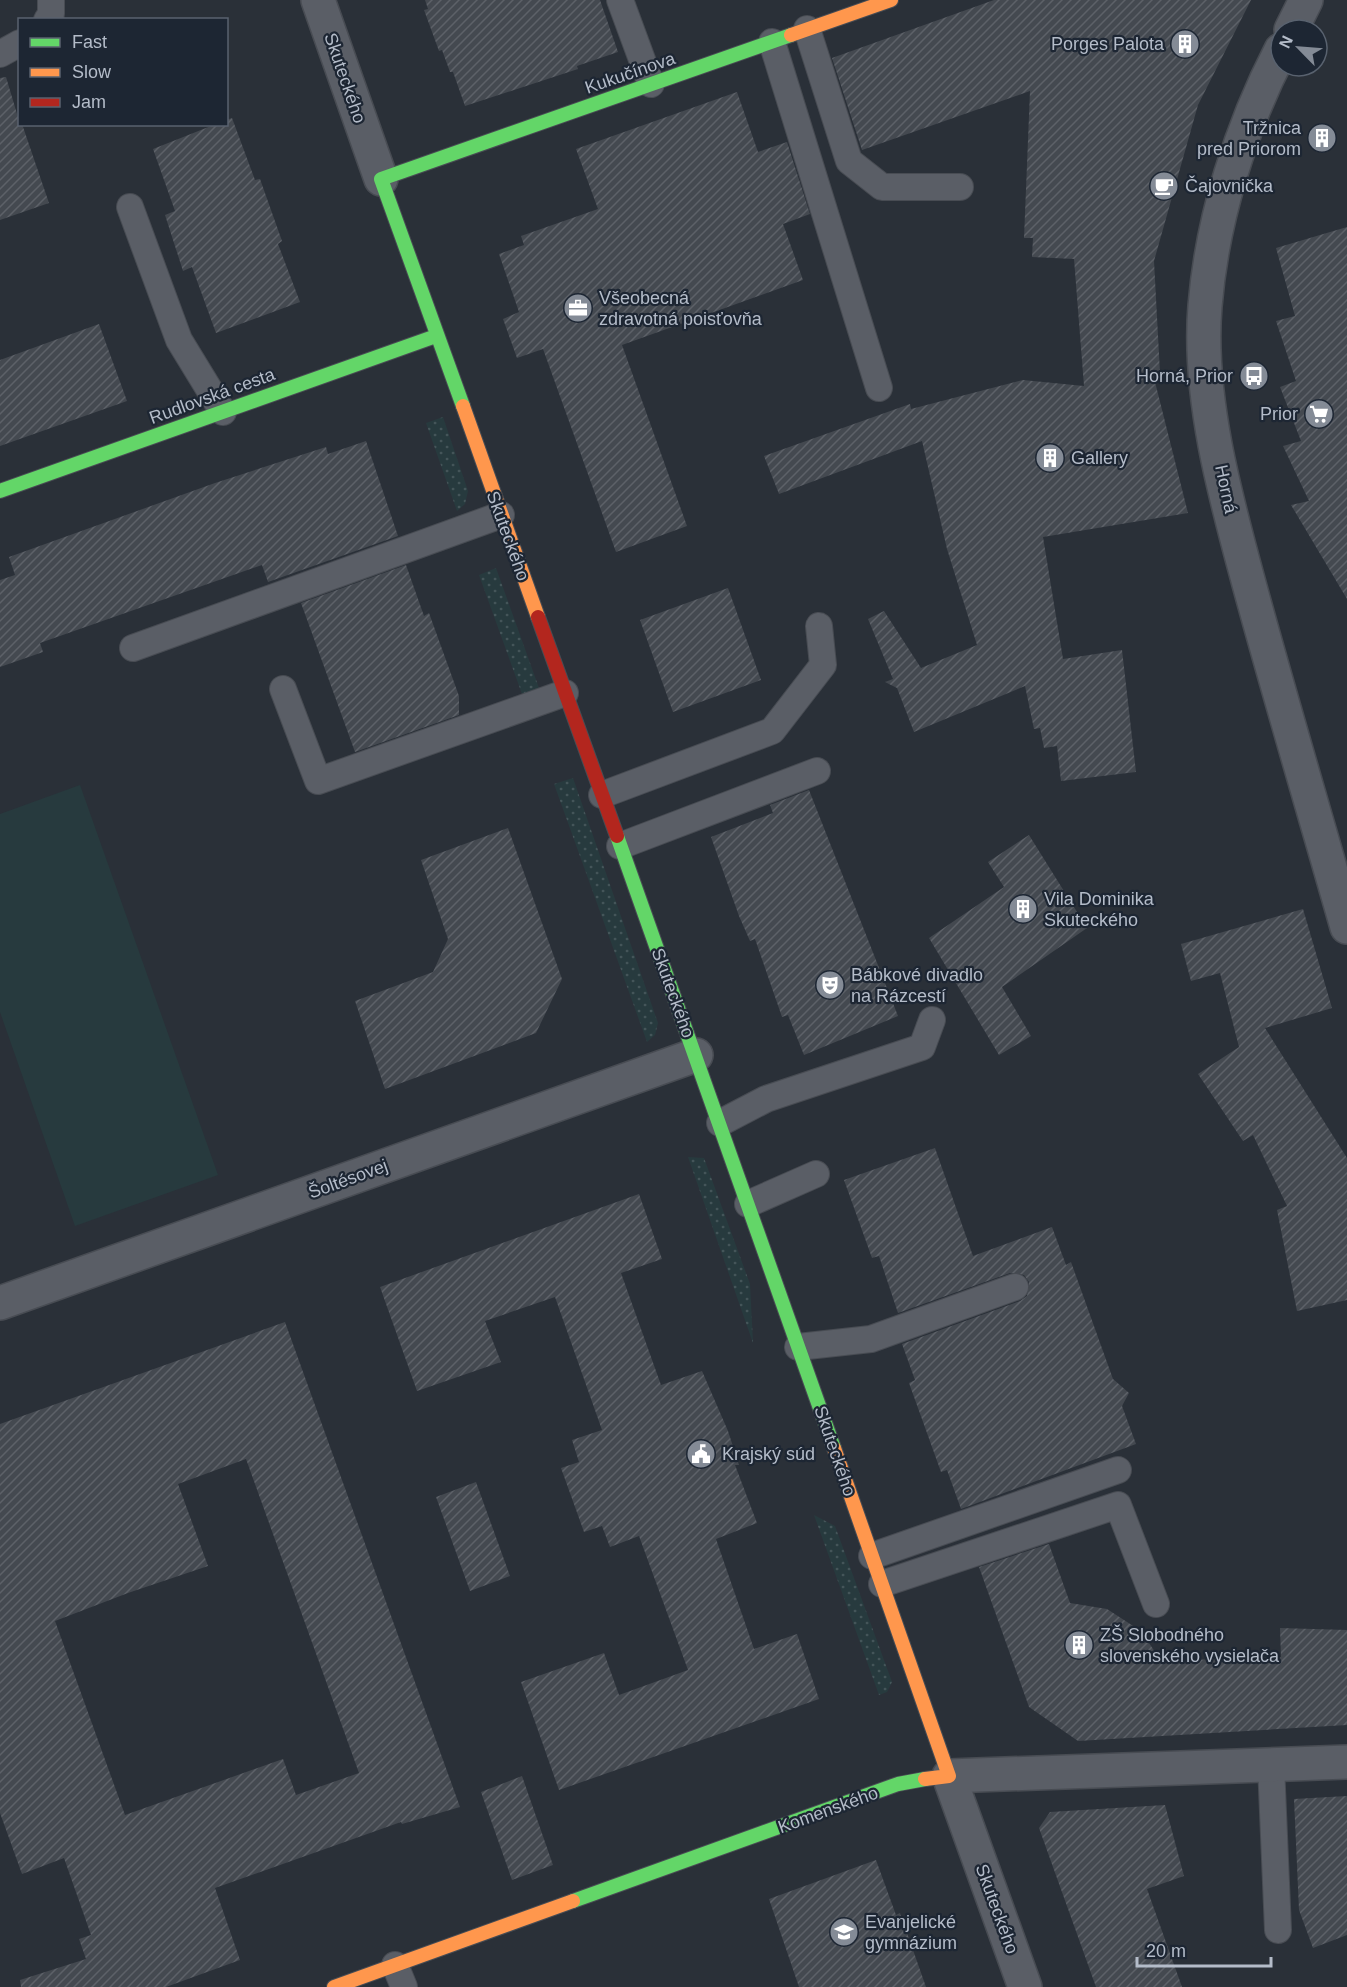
<svg xmlns="http://www.w3.org/2000/svg" width="1347" height="1987" font-family="Helvetica,sans-serif">
<style>
.grass{fill:url(#grass-dots)}
.park{fill:#273a3e}
.building{fill:url(#building-hatch);fill-rule:evenodd}
.lines{fill:none;stroke-linecap:round;stroke-linejoin:round}
.lane-casing{stroke:#484c53;stroke-width:28}
.street-casing{stroke:#484c53;stroke-width:36}
.fast-casing{stroke:#484c53;stroke-width:16}
.slow-casing{stroke:#484c53;stroke-width:16}
.jam-casing{stroke:#484c53;stroke-width:16}
.lane{stroke:#5a5e66;stroke-width:26}
.street{stroke:#5a5e66;stroke-width:33}
.fast{stroke:#63d668;stroke-width:14}
.slow{stroke:#ff974d;stroke-width:14}
.jam{stroke:#b3261e;stroke-width:14}
.labels{text-anchor:middle;dominant-baseline:central;stroke-width:4.5;stroke-linejoin:round;paint-order:stroke}
.poi-label{font-size:18px;fill:#b4bcc9;stroke:#1d2633;text-anchor:start}
.street-label{font-size:18px;fill:#b4bcc9;stroke:#1d2633}
</style>
<defs>
<pattern id="grass-dots" width="8" height="8" patternUnits="userSpaceOnUse" patternTransform="scale(1.5)"><rect width="8" height="8" fill="#273a3e"/><path d="M2 2h.1M6 6h.1" fill="none" stroke="#445559" stroke-width="1.8" stroke-linecap="round"/></pattern>
<pattern id="building-hatch" width="6" height="6" patternUnits="userSpaceOnUse" patternTransform="scale(1.5)"><rect width="6" height="6" fill="#444950"/><path d="M-1 1l2-2M0 6l6-6M5 7l2-2" fill="none" stroke="#5d6168"/></pattern>
</defs>
<rect width="100%" height="100%" fill="#2a3038"/>
<path class="grass" d="M 443,417 L 468,491 L 465,504 L 457,511 L 426,423 Z
M 496,568 L 539,688 L 522,694 L 479,575 Z
M 573,778 L 658,1023 L 655,1035 L 647,1042 L 554,784 Z
M 688,1157 L 704,1158 L 750,1284 L 753,1343 Z
M 814,1515 L 835,1526 L 892,1682 L 887,1692 L 879,1695 Z"/>
<path class="park" d="M 80,785 L 218,1175 L 75,1226 L 0,1012 L 0,814 Z"/>
<path class="building" d="M 425,0 L 600,0 L 618,52 L 577,66 L 578,69 L 465,106 L 453,72 L 450,72 L 442,50 L 439,51 L 424,10 L 428,9 Z
M 994,0 L 1251,0 L 1198,105 L 1154,261 L 1160,373 L 1153,374 L 1188,513 L 1043,537 L 1063,659 L 1122,650 L 1136,772 L 1061,781 L 1057,746 L 1044,748 L 1040,728 L 1034,729 L 1025,686 L 914,732 L 897,688 L 885,682 L 893,679 L 868,619 L 884,611 L 921,668 L 977,645 L 947,549 L 922,441 L 779,494 L 764,456 L 910,404 L 911,409 L 1023,380 L 1084,386 L 1074,259 L 1032,257 L 1033,238 L 1024,238 L 1030,91 L 862,150 L 832,58 Z
M 6,77 L 20,124 L 22,124 L 49,203 L 0,220 L 0,78 Z
M 737,92 L 758,152 L 787,142 L 810,214 L 783,224 L 803,280 L 622,345 L 687,526 L 616,552 L 543,349 L 517,358 L 503,319 L 519,312 L 499,254 L 524,245 L 521,236 L 598,209 L 576,149 Z
M 232,118 L 255,180 L 260,179 L 282,241 L 278,244 L 300,302 L 216,333 L 192,267 L 183,271 L 165,215 L 175,211 L 153,149 L 216,124 L 226,124 L 226,120 Z
M 1347,227 L 1347,599 L 1291,505 L 1309,501 L 1283,446 L 1301,441 L 1280,387 L 1296,381 L 1276,321 L 1295,316 L 1276,248 Z
M 99,324 L 127,401 L 0,446 L 0,360 Z
M 366,441 L 398,536 L 268,582 L 262,565 L 40,643 L 43,652 L 0,667 L 0,580 L 15,575 L 9,557 L 215,483 L 326,447 L 328,454 Z
M 406,565 L 424,616 L 429,613 L 459,696 L 459,715 L 355,752 L 301,603 Z
M 728,588 L 761,680 L 673,712 L 640,620 Z
M 809,790 L 898,1016 L 804,1055 L 788,1015 L 782,1017 L 755,939 L 750,941 L 739,916 L 711,837 L 773,813 L 770,805 Z
M 508,828 L 562,979 L 536,1033 L 385,1089 L 355,1001 L 433,972 L 448,939 L 421,860 Z
M 1029,835 L 1087,928 L 1002,987 L 1031,1036 L 999,1055 L 929,938 L 1004,887 L 988,862 Z
M 1303,909 L 1332,1008 L 1265,1028 L 1347,1158 L 1347,1300 L 1297,1311 L 1277,1210 L 1287,1206 L 1253,1135 L 1243,1141 L 1198,1074 L 1239,1047 L 1220,973 L 1191,981 L 1181,944 Z
M 935,1148 L 973,1256 L 1052,1227 L 1066,1265 L 1071,1262 L 1113,1379 L 1129,1393 L 1122,1406 L 1136,1444 L 961,1509 L 947,1470 L 941,1472 L 909,1383 L 915,1380 L 902,1344 L 1020,1301 L 1027,1296 L 1029,1282 L 1024,1275 L 1010,1273 L 898,1313 L 879,1256 L 872,1258 L 844,1180 Z
M 639,1194 L 662,1259 L 621,1273 L 661,1385 L 702,1371 L 728,1431 L 739,1465 L 735,1465 L 757,1523 L 716,1539 L 754,1649 L 797,1634 L 819,1699 L 559,1790 L 521,1682 L 604,1653 L 619,1695 L 688,1670 L 639,1536 L 610,1547 L 602,1526 L 584,1532 L 561,1468 L 579,1462 L 572,1440 L 602,1430 L 555,1297 L 485,1321 L 501,1362 L 417,1391 L 380,1287 Z
M 285,1322 L 460,1807 L 402,1824 L 401,1822 L 215,1888 L 240,1960 L 166,1987 L 21,1987 L 20,1980 L 86,1959 L 79,1939 L 91,1935 L 64,1858 L 22,1874 L 0,1813 L 0,1424 ZM 246,1459 L 359,1773 L 296,1795 L 283,1759 L 125,1815 L 55,1621 L 128,1593 L 208,1566 L 178,1484 Z
M 476,1482 L 510,1576 L 470,1591 L 436,1497 Z
M 1049,1544 L 1070,1603 L 1107,1609 L 1141,1631 L 1161,1661 L 1281,1657 L 1280,1628 L 1347,1630 L 1347,1725 L 1078,1741 L 1029,1707 L 979,1567 Z
M 522,1776 L 553,1865 L 512,1880 L 481,1792 Z
M 1347,1796 L 1347,1935 L 1313,1948 L 1299,1910 L 1294,1799 Z
M 1165,1805 L 1184,1876 L 1147,1889 L 1182,1987 L 1096,1987 L 1039,1828 L 1050,1812 Z
M 876,1860 L 896,1915 L 900,1913 L 926,1987 L 799,1987 L 769,1899 Z"/>
<g class="lines">
<g class="lane-casing">
<path id="lane" d="M 620,0 L 651,84
M 47,20 L 51,14 L 51,0
M 807,29 L 849,161 L 882,187 L 960,187
M 772,42 L 879,388
M 0,54 L 20,43
M 130,207 L 179,340 L 223,412
M 133,648 L 501,515
M 283,689 L 318,781 L 565,693
M 602,795 L 772,731 L 823,665 L 819,626
M 620,846 L 817,771
M 720,1123 L 766,1099 L 922,1047 L 932,1020
M 748,1204 L 816,1174
M 798,1347 L 871,1339 L 1015,1287
M 872,1556 L 1118,1470
M 882,1584 L 1118,1505 L 1156,1604
M 1271,1765 L 1278,1930
M 395,1965 L 404,1987"/>
</g>
<g class="street-casing">
<path id="street" d="M 318,0 L 381,179
M 1291,30 L 1306,0
M 1281,50 C 1241,127 1212,219 1205,306 C 1197,402 1229,510 1254,602 C 1284,711 1316,818 1347,927
M 0,1303 L 696,1055
M 1025,1987 L 949,1776 L 1347,1762"/>
</g>
<g class="fast-casing">
<path id="fast" d="M 463,406 L 381,179 L 791,35
M 0,491 L 436,336
M 617,836 L 834,1448
M 573,1901 L 898,1784 L 925,1779"/>
</g>
<g class="slow-casing">
<path id="slow" d="M 791,35 L 891,0
M 463,406 L 538,617
M 834,1448 L 949,1776 L 925,1779
M 334,1987 L 573,1901"/>
</g>
<g class="jam-casing">
<path id="jam" d="M 538,617 L 617,836"/>
</g>
<use href="#lane" class="lane"/>
<use href="#street" class="street"/>
<use href="#fast" class="fast"/>
<use href="#slow" class="slow"/>
<use href="#jam" class="jam"/>
</g>
<defs>
<g id="building-disc" transform="scale(1.5)"><circle r="9.5" fill="#848b96" stroke="#1d2633"/><path d="M-4-6H4V6H1V3H-1V6H-4ZM-2.5-4.3h1.7v1.8h-1.7ZM.8-4.3h1.7v1.8H.8ZM-2.5-1h1.7V.8h-1.7ZM.8-1h1.7V.8H.8Z" fill="#fff"/></g>
<g id="cafe-disc" transform="scale(1.5)"><circle r="9.5" fill="#848b96" stroke="#1d2633"/><path d="M-5.5-4.5H6V0H3Q3 3.5 0 3.5H-2.5Q-5.5 3.5-5.5 0ZM3-3.2v2h1.7v-2ZM-6 4.5H4V6H-6Z" fill="#fff"/></g>
<g id="office-disc" transform="scale(1.5)"><circle r="9.5" fill="#848b96" stroke="#1d2633"/><path d="M-6-3h4V-5.5h4V-3h4V5H-6ZM-1-4.5V-3h2v-1.5ZM-6 0V1H6V0Z" fill="#fff"/></g>
<g id="bus-disc" transform="scale(1.5)"><circle r="9.5" fill="#848b96" stroke="#1d2633"/><path d="M-5-6H5V4H4V6H2V4H-2V6H-4V4H-5ZM-3.5-4V0h7V-4ZM-3.5 1.2v1.5H-2V1.2ZM2 1.2v1.5H3.5V1.2Z" fill="#fff"/></g>
<g id="supermarket-disc" transform="scale(1.5)"><circle r="9.5" fill="#848b96" stroke="#1d2633"/><path d="M-6-5.5h2.5l.6 2H6L4.5 2H-2.5L-4.4-4H-6ZM-1.5 3.2a1.3 1.3 0 1 0 .1 0ZM3 3.2a1.3 1.3 0 1 0 .1 0Z" fill="#fff"/></g>
<g id="theatre-disc" transform="scale(1.5)"><circle r="9.5" fill="#848b96" stroke="#1d2633"/><path d="M-5-5.5Q0-4 5-5.5V0Q5 5 0 6Q-5 5-5 0ZM-3.3-2.5H-1v1.5H-3.3ZM1-2.5H3.3v1.5H1ZM-2.8 1Q0 5.5 2.8 1Z" fill="#fff"/></g>
<g id="civic-disc" transform="scale(1.5)"><circle r="9.5" fill="#848b96" stroke="#1d2633"/><path d="M-.6-6.5H3V-4.5H.6V-3L4-1V1h2V6H-6V1h2V-1L-.6-3ZM-1.2 2.5V6h2.4V2.5Z" fill="#fff"/></g>
<g id="school-disc" transform="scale(1.5)"><circle r="9.5" fill="#848b96" stroke="#1d2633"/><path d="M0-5L7-2L0 1L-7-2ZM-4 1L0 2.5L4 1V4Q0 6-4 4Z" fill="#fff"/></g>
</defs>
<g fill-rule="evenodd">
<use href="#building-disc" x="1185" y="44"/>
<use href="#building-disc" x="1322" y="138"/>
<use href="#cafe-disc" x="1164" y="186"/>
<use href="#office-disc" x="578" y="308"/>
<use href="#bus-disc" x="1254" y="376"/>
<use href="#supermarket-disc" x="1319" y="414"/>
<use href="#building-disc" x="1050" y="458"/>
<use href="#building-disc" x="1023" y="909"/>
<use href="#theatre-disc" x="830" y="985"/>
<use href="#civic-disc" x="701" y="1454"/>
<use href="#building-disc" x="1079" y="1645"/>
<use href="#school-disc" x="844" y="1932"/>
</g>
<g class="labels">
<g class="poi-label">
<text x="1164" y="44" text-anchor="end">Porges Palota</text>
<text x="1301" y="128" text-anchor="end">Tržnica<tspan x="1301" dy="21">pred Priorom</tspan></text>
<text x="1185" y="186">Čajovnička</text>
<text x="599" y="298">Všeobecná<tspan x="599" dy="21">zdravotná poisťovňa</tspan></text>
<text x="1233" y="376" text-anchor="end">Horná, Prior</text>
<text x="1298" y="414" text-anchor="end">Prior</text>
<text x="1071" y="458">Gallery</text>
<text x="1044" y="899">Vila Dominika<tspan x="1044" dy="21">Skuteckého</tspan></text>
<text x="851" y="975">Bábkové divadlo<tspan x="851" dy="21">na Rázcestí</tspan></text>
<text x="722" y="1454">Krajský súd</text>
<text x="1100" y="1635">ZŠ Slobodného<tspan x="1100" dy="21">slovenského vysielača</tspan></text>
<text x="865" y="1922">Evanjelické<tspan x="865" dy="21">gymnázium</tspan></text>
</g>
<g class="street-label">
<text transform="translate(630 73) rotate(-19)">Kukučínova</text>
<text transform="translate(345 78) rotate(71)">Skuteckého</text>
<text transform="translate(212 396) rotate(-20)">Rudlovská cesta</text>
<text transform="translate(1226 489) rotate(78)">Horná</text>
<text transform="translate(508 536) rotate(70)">Skuteckého</text>
<text transform="translate(673 993) rotate(70)">Skuteckého</text>
<text transform="translate(348 1179) rotate(-20)">Šoltésovej</text>
<text transform="translate(835 1451) rotate(71)">Skuteckého</text>
<text transform="translate(828 1810) rotate(-20)">Komenského</text>
<text transform="translate(997 1909) rotate(70)">Skuteckého</text>
</g>
</g>
<rect x="18" y="18" width="210" height="108" fill="#1d2633" stroke="#59626f" stroke-width="1.5"/>
<rect x="30" y="38" width="30" height="9" fill="#63d668" stroke="#59626f" stroke-width="1.5"/>
<text x="72" y="48" font-size="18" fill="#b4bcc9">Fast</text>
<rect x="30" y="68" width="30" height="9" fill="#ff974d" stroke="#59626f" stroke-width="1.5"/>
<text x="72" y="78" font-size="18" fill="#b4bcc9">Slow</text>
<rect x="30" y="98" width="30" height="9" fill="#b3261e" stroke="#59626f" stroke-width="1.5"/>
<text x="72" y="108" font-size="18" fill="#b4bcc9">Jam</text>
<g transform="translate(1299 48) rotate(295)"><circle r="28" fill="#1d2633" stroke="#59626f" stroke-width="1.5"/>
<path d="M0-4.5L10 22L0 15L-10 22Z" fill="#848b96"/>
<text y="-9" font-size="16" font-weight="bold" text-anchor="middle" fill="#b4bcc9">N</text>
</g>
<path d="M1137 1957v9h134v-9" fill="none" stroke="#b4bcc9" stroke-width="3"/>
<text x="1146" y="1957" font-size="18" fill="#b4bcc9" stroke="#1d2633" stroke-width="4.5" paint-order="stroke">20 m</text>
</svg>
